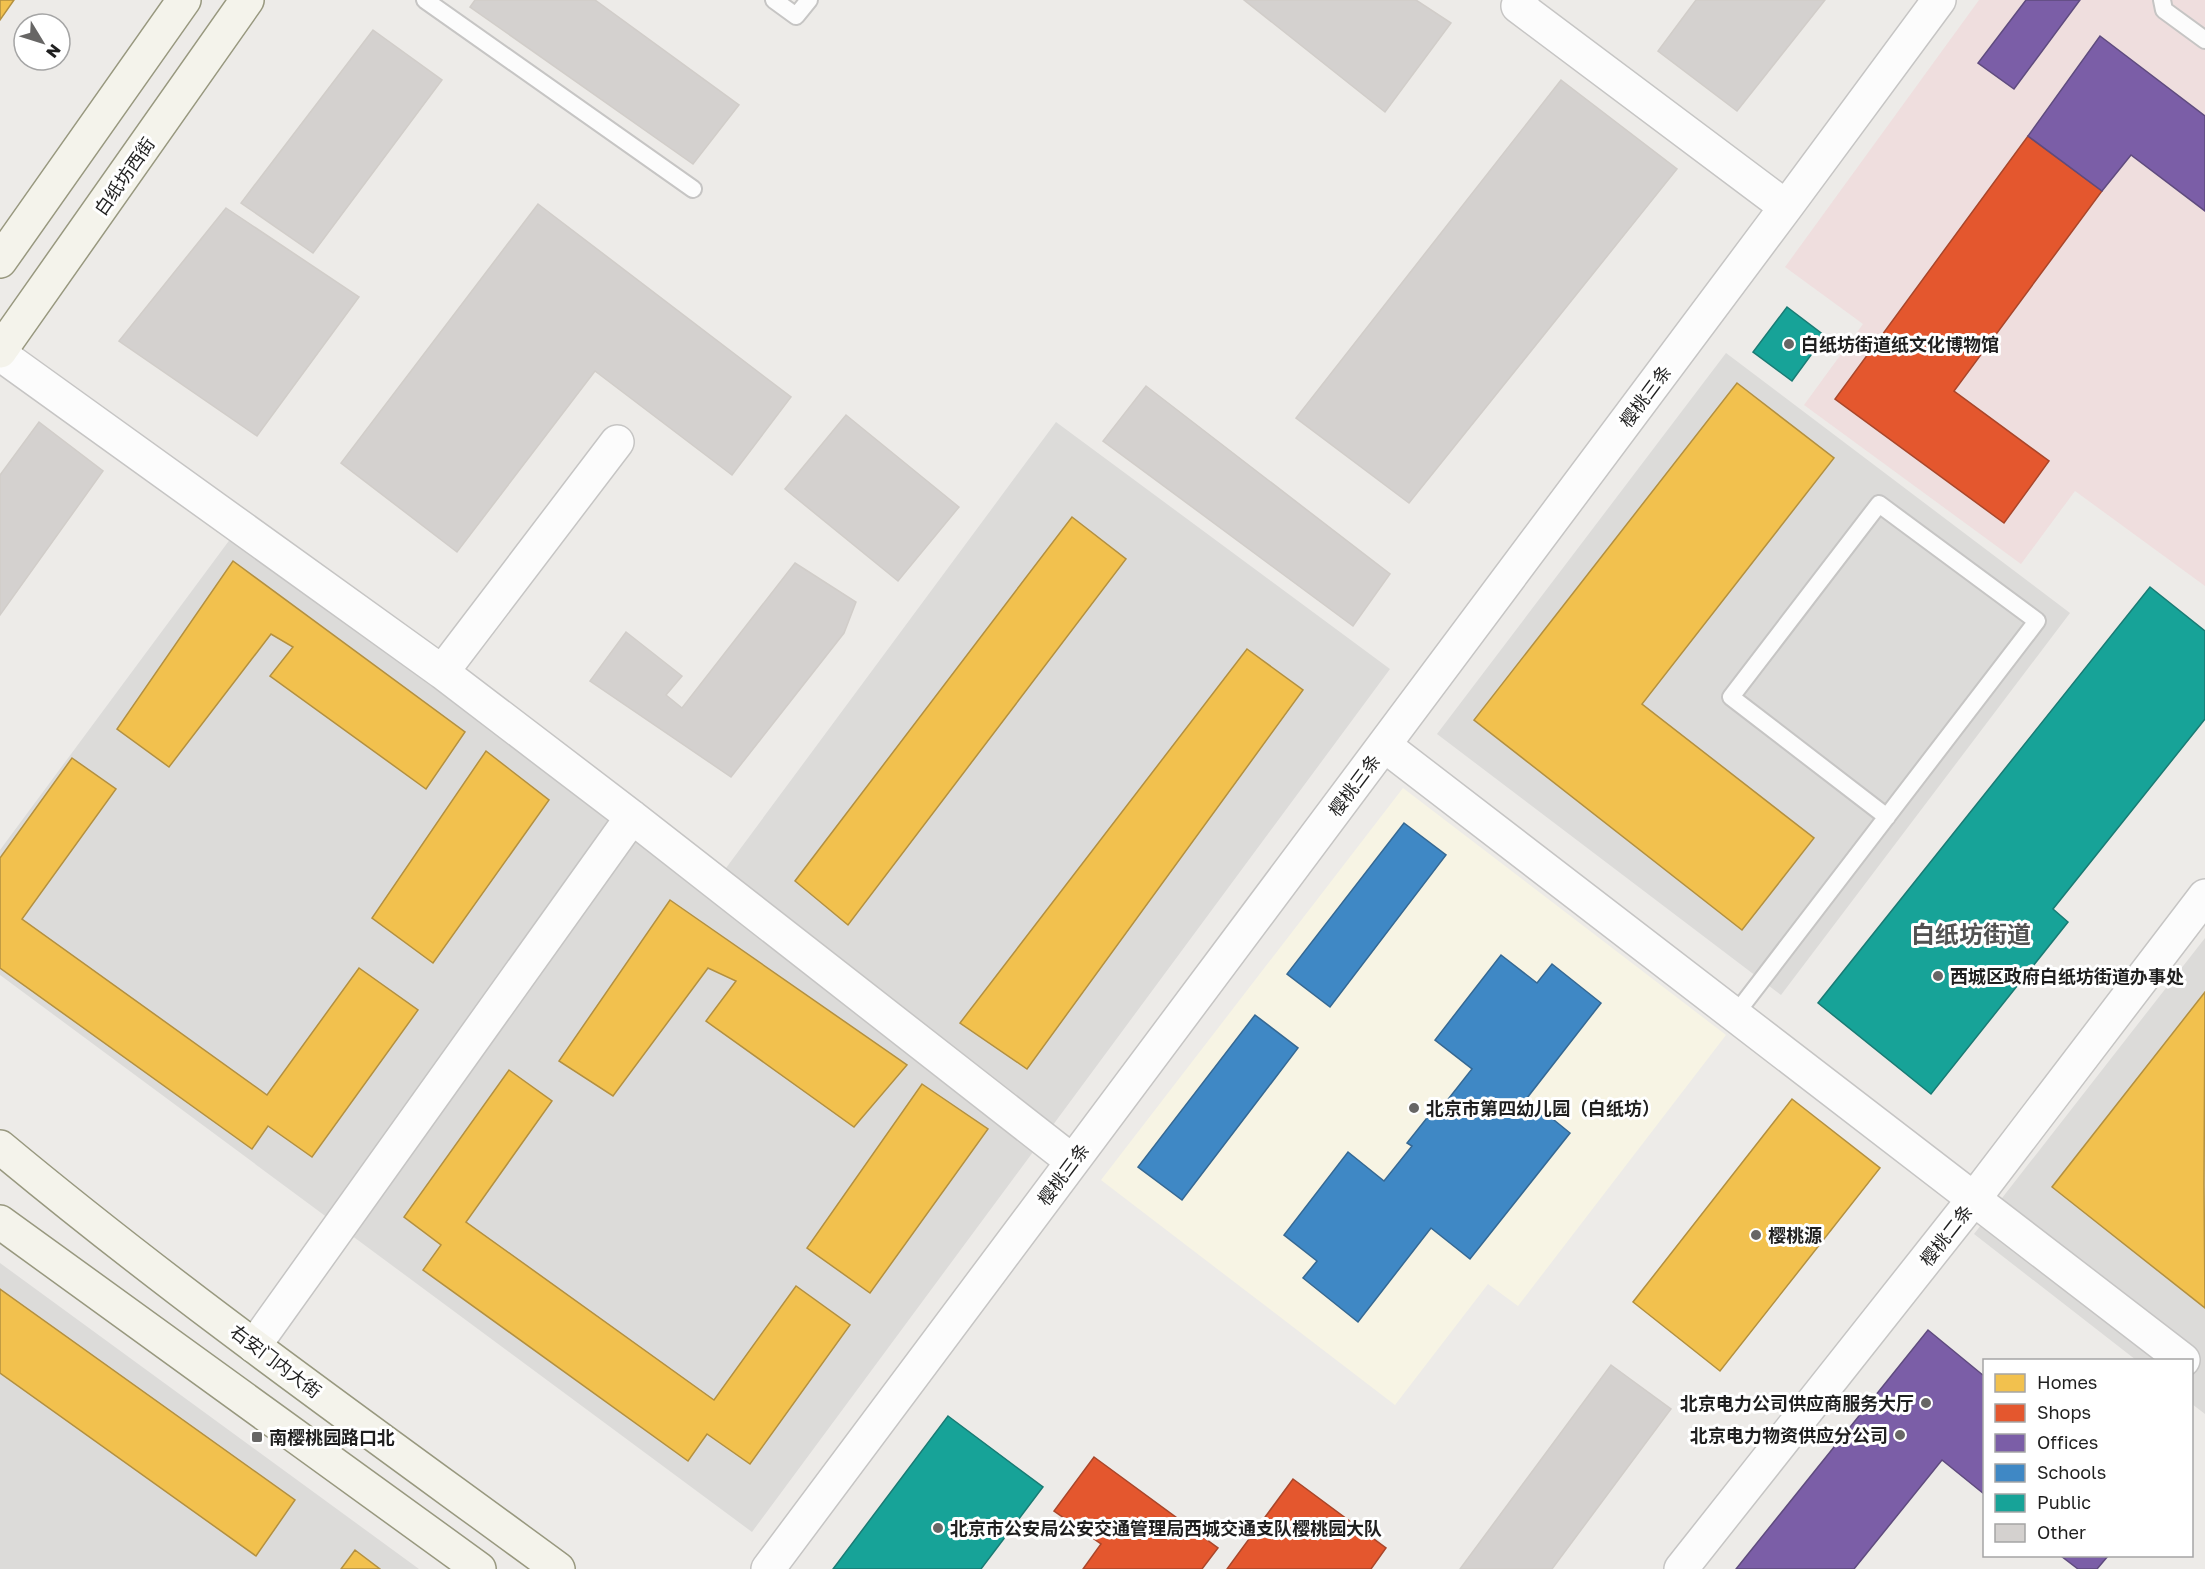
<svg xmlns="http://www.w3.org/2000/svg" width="2205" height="1569" font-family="'Golos Text','Noto Sans SC',sans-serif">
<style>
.residential{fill:#dcdbd9}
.commercial{fill:#efdede}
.education{fill:#f7f4e4}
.homes{fill:#f2c14e;stroke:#b39040;stroke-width:1.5}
.shops{fill:#e4572e;stroke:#a9462a;stroke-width:1.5}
.offices{fill:#7b5ea7;stroke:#5f4b7e;stroke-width:1.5}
.schools{fill:#3f88c5;stroke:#356893;stroke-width:1.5}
.public{fill:#17a398;stroke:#197b74;stroke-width:1.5}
.building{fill:#d4d1cf;stroke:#d1cdc9;stroke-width:1.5}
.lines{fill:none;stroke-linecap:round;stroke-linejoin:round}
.service-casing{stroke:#c6c5c4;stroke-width:20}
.minor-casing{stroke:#c6c5c4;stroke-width:36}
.secondary-casing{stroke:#98987f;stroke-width:36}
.service{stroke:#fcfcfc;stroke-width:16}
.minor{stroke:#fcfcfc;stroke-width:33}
.secondary{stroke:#f4f3eb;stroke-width:33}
.poi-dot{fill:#676665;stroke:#fff;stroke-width:2}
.labels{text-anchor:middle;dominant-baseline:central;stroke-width:6;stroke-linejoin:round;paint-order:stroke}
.street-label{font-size:18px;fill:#1f1f1f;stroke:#fff}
.poi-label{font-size:18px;font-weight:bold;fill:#1f1f1f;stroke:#fff;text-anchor:start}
.district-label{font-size:24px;font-weight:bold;fill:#525252;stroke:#fff}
</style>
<rect width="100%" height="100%" fill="#edebe8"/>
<path class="residential" d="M 1726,353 L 2070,613 L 1781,995 L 1437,734 Z
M 1056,422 L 1390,669 L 752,1532 L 0,975 L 0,850 L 231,538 L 709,891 Z
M 2205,938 L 2205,1414 L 2192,1404 L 2192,1360 L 2136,1360 L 1974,1234 Z
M 0,1263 L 419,1569 L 0,1569 Z"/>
<path class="commercial" d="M 1979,0 L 2205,0 L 2205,586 L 2075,491 L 2021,564 L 1804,405 L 1863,324 L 1785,267 Z"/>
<path class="education" d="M 1403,788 L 1726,1035 L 1518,1306 L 1488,1284 L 1395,1405 L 1101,1180 Z"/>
<path class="homes" d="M 0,0 L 14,0 L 0,20 Z
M 1737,383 L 1834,458 L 1642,704 L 1814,838 L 1742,930 L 1474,720 Z
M 1072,517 L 1126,559 L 848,925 L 795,881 Z
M 233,561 L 465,732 L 426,789 L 270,676 L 293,647 L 271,634 L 169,767 L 117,729 Z
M 1247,649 L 1303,690 L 1027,1069 L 960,1023 Z
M 486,751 L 549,800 L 433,963 L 372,918 Z
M 72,758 L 116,789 L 22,919 L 267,1095 L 359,968 L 418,1010 L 312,1157 L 268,1126 L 252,1149 L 0,968 L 0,858 Z
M 670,900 L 907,1065 L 854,1127 L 706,1021 L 736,981 L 708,968 L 613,1096 L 559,1061 Z
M 2205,992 L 2204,1184 L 2205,1308 L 2052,1187 Z
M 509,1070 L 552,1101 L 466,1222 L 714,1400 L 796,1286 L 850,1325 L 750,1464 L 707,1434 L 688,1461 L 423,1270 L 441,1245 L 404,1217 Z
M 922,1084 L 988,1129 L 870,1293 L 807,1248 Z
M 1792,1099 L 1880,1168 L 1720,1371 L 1633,1302 Z
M 0,1289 L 295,1500 L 256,1556 L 0,1373 Z
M 355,1550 L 380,1569 L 341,1569 Z"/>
<path class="shops" d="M 2028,136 L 2102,191 L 1954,391 L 2049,461 L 2004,523 L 1835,399 Z
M 1094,1457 L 1218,1548 L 1202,1569 L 1083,1569 L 1101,1544 L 1054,1511 Z
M 1293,1479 L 1386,1548 L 1371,1569 L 1227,1569 Z"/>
<path class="offices" d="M 2026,0 L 2080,0 L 2014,89 L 1978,63 Z
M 2100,36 L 2205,116 L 2205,211 L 2131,155 L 2102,191 L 2028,136 Z
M 1928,1330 L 1984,1376 L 1984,1494 L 1942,1460 L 1854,1569 L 1736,1569 Z
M 2061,1556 L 2108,1556 L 2097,1569 L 2078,1569 Z"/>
<path class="schools" d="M 1404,823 L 1446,855 L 1330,1007 L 1287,974 Z
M 1501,955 L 1537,983 L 1552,964 L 1601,1003 L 1527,1098 L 1570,1133 L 1470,1259 L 1431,1228 L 1358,1322 L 1303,1278 L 1317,1261 L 1284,1235 L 1348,1152 L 1384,1181 L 1412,1146 L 1407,1143 L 1438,1104 L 1442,1107 L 1472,1069 L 1435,1040 Z
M 1255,1015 L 1298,1048 L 1182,1200 L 1138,1167 Z"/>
<path class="public" d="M 1787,307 L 1825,336 L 1792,381 L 1753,352 Z
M 2150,587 L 2205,631 L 2205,719 L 2053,909 L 2068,922 L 1931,1094 L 1818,1003 Z
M 948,1416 L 1043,1487 L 981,1569 L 833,1569 Z"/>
<path class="building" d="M 475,0 L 595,0 L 739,105 L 693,164 L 470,7 Z
M 1244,0 L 1416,0 L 1451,23 L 1385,112 Z
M 1696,0 L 1825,0 L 1737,111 L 1658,51 Z
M 373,30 L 442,80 L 313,253 L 241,203 Z
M 1561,80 L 1677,169 L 1409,503 L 1296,418 Z
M 538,204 L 791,397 L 732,475 L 595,371 L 457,552 L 341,463 Z
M 226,208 L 359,297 L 257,436 L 119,341 Z
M 1146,386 L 1390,574 L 1353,626 L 1103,441 Z
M 846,415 L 959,507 L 898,581 L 785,489 Z
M 39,422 L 103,471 L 0,615 L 0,475 Z
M 795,563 L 856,602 L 844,633 L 731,777 L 590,681 L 626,632 L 682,676 L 666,695 L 682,708 Z
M 1611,1365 L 1671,1409 L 1552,1569 L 1460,1569 Z"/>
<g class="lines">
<g class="service-casing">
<path id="service" d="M 425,0 L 693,189
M 774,0 L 796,16 L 809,0
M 2162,0 L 2164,10 L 2205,40
M 1734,1016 L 2037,621 L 1879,504 L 1731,697 L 1887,817"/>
</g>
<g class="minor-casing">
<path id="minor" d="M 1522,0 L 1518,6 L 1786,207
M 0,354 L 442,672 L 632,817 L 1072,1161
M 442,672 L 617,442
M 1384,745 L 2183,1360
M 254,1346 L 632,817
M 768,1569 L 1786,207 L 1939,0
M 1681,1569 L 1973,1200 L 2205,896"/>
</g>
<g class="secondary-casing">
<path id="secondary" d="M 0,261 L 184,0
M 0,351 L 247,0
M 0,1147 C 179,1296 370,1431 558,1569
M 0,1222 L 479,1569"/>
</g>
<use href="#service" class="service"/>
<use href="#minor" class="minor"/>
<use href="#secondary" class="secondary"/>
</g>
<g class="poi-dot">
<circle cx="1789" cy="344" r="6"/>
<circle cx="1938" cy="976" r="6"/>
<circle cx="1414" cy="1108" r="6"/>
<circle cx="1756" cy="1235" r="6"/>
<circle cx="1926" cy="1403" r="6"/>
<circle cx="1900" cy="1435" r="6"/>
<rect x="251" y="1431" width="12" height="12" rx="3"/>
<circle cx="938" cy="1528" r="6"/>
</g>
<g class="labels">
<g class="street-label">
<text transform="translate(124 176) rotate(-55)">白纸坊西街</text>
<text transform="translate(1645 396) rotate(-53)">樱桃三条</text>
<text transform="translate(1354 785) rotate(-53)">樱桃三条</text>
<text transform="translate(1063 1174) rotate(-53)">樱桃三条</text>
<text transform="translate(1946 1235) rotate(-52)">樱桃二条</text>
<text transform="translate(276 1361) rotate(37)">右安门内大街</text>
</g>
<g class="poi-label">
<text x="1801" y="344">白纸坊街道纸文化博物馆</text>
<text x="1950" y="976">西城区政府白纸坊街道办事处</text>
<text x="1426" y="1108">北京市第四幼儿园（白纸坊）</text>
<text x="1768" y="1235">樱桃源</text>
<text x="1914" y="1403" text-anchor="end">北京电力公司供应商服务大厅</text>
<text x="1888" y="1435" text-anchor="end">北京电力物资供应分公司</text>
<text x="269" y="1437">南樱桃园路口北</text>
<text x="950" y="1528">北京市公安局公安交通管理局西城交通支队樱桃园大队</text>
</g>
<g class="district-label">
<text x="1971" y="933">白纸坊街道</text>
</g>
</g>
<rect x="1983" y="1359" width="210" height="198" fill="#ffffff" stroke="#a5a5a5" stroke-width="1.5"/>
<rect x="1995" y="1374" width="30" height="18" fill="#f2c14e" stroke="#a5a5a5" stroke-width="1.5"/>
<text x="2037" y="1389" font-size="18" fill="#1f1f1f">Homes</text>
<rect x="1995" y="1404" width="30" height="18" fill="#e4572e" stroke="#a5a5a5" stroke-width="1.5"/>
<text x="2037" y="1419" font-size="18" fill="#1f1f1f">Shops</text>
<rect x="1995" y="1434" width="30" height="18" fill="#7b5ea7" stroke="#a5a5a5" stroke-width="1.5"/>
<text x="2037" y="1449" font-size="18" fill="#1f1f1f">Offices</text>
<rect x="1995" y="1464" width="30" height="18" fill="#3f88c5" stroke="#a5a5a5" stroke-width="1.5"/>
<text x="2037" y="1479" font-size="18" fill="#1f1f1f">Schools</text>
<rect x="1995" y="1494" width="30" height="18" fill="#17a398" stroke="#a5a5a5" stroke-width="1.5"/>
<text x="2037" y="1509" font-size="18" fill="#1f1f1f">Public</text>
<rect x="1995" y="1524" width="30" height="18" fill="#d4d1cf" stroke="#a5a5a5" stroke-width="1.5"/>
<text x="2037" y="1539" font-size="18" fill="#1f1f1f">Other</text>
<g transform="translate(42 42) rotate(128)"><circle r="28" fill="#ffffff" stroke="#a5a5a5" stroke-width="1.5"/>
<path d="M0-4.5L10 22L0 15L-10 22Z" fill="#676665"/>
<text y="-9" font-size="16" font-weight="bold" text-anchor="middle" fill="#1f1f1f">N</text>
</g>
</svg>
